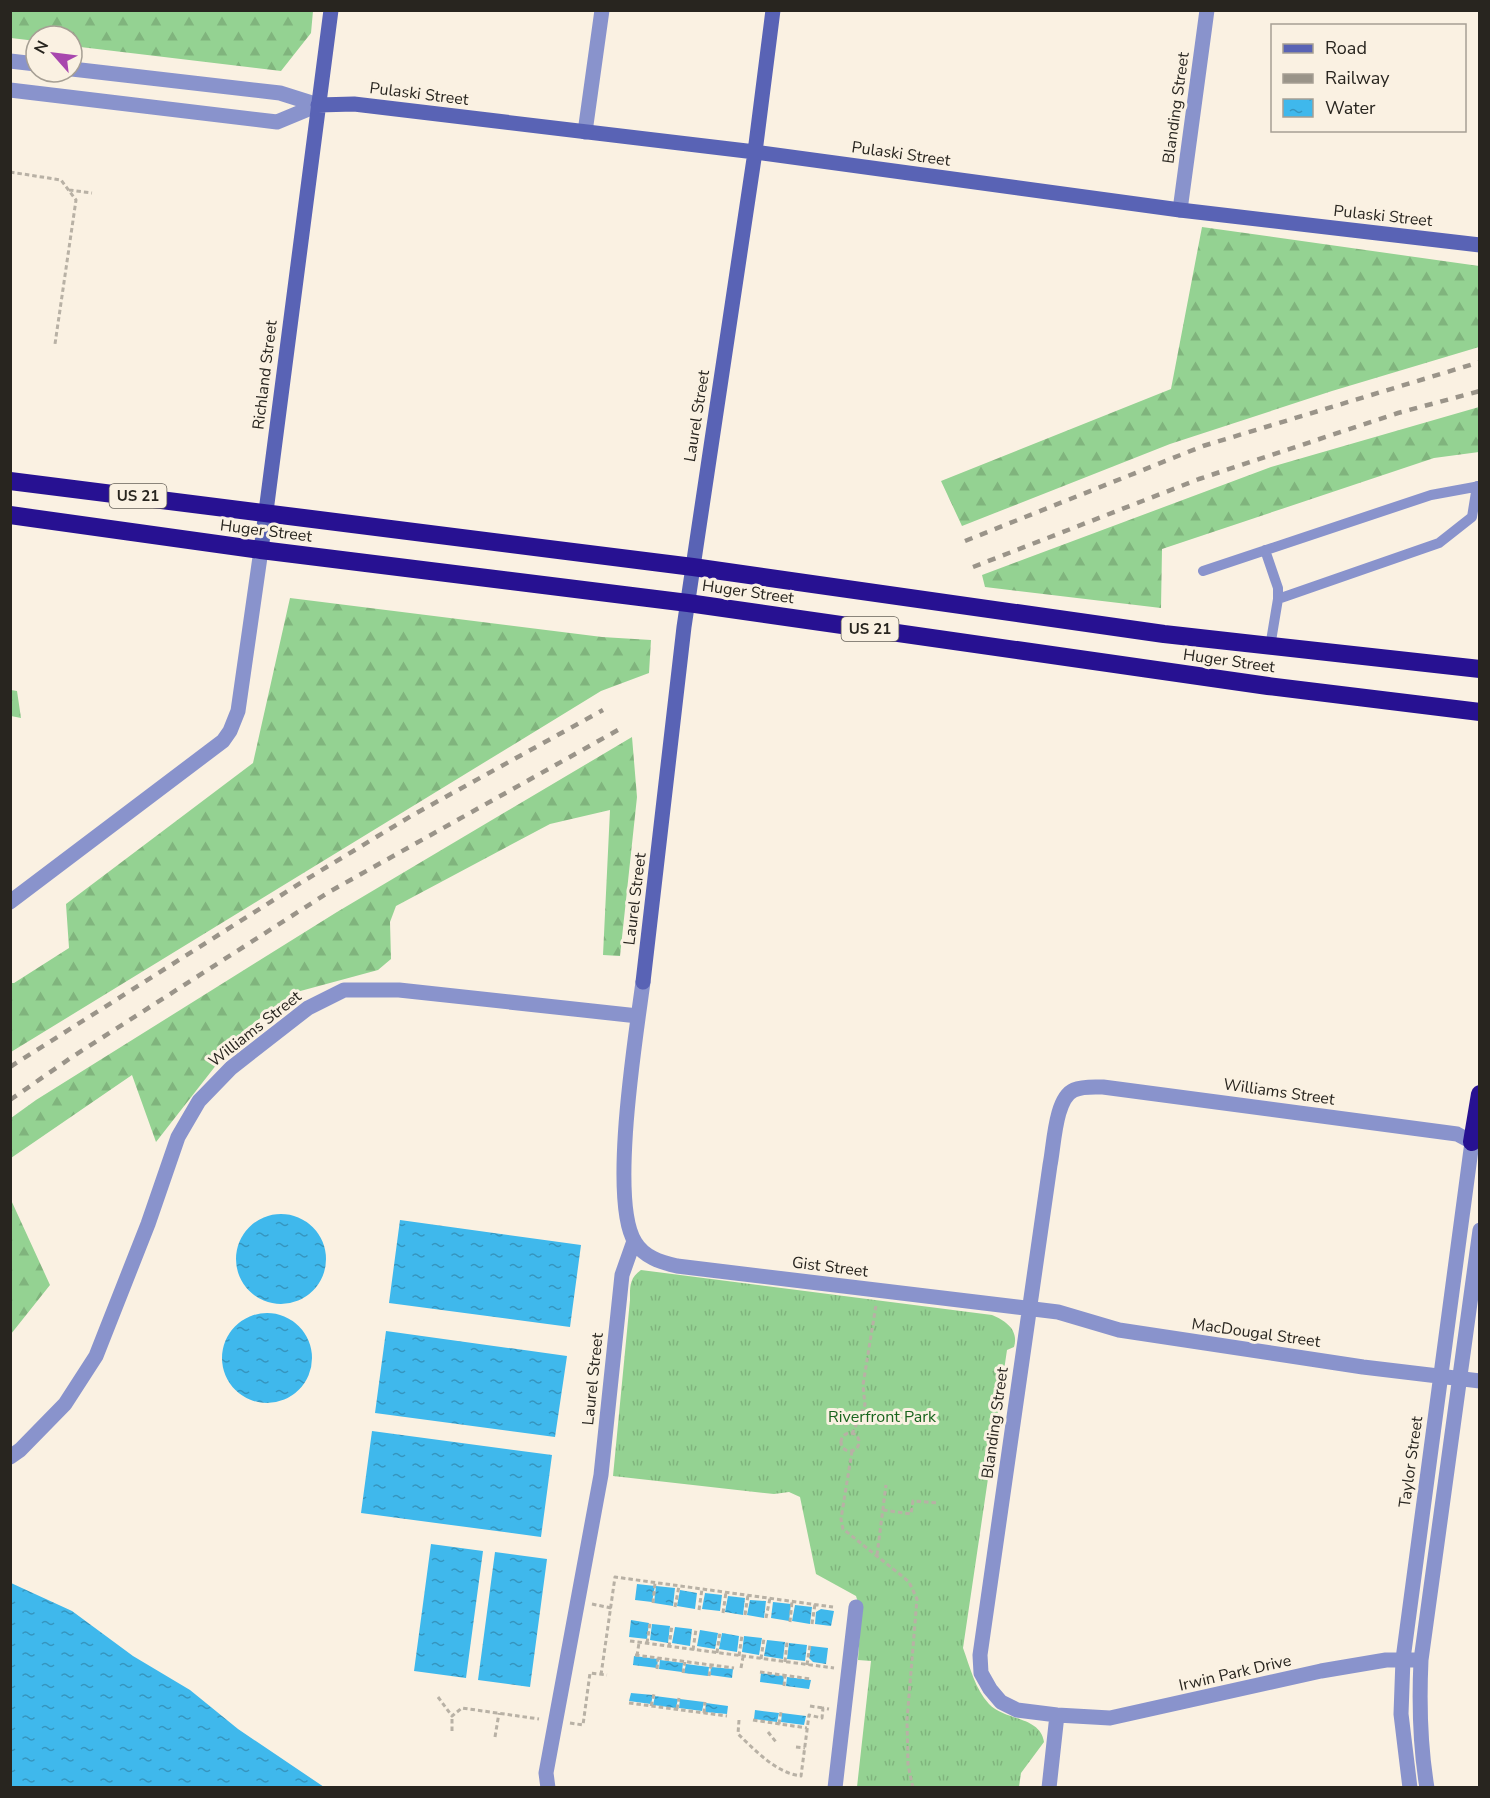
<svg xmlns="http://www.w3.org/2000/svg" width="1490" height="1798" font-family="'Nunito Sans',sans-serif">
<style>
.grass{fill:url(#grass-tufts)}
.forest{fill:url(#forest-firs)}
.water{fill:url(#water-ripples)}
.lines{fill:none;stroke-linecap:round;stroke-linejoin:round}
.path{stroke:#b8b1a5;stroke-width:3;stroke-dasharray:4.5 3;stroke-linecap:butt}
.lane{stroke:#8993cc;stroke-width:10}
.street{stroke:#8993cc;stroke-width:15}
.secondary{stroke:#5963b5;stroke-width:15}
.highway{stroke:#271192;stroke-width:18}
.rail{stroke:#9a9489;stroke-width:4.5;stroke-dasharray:8 8;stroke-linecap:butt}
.labels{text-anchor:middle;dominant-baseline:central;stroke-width:6;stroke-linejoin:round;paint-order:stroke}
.shield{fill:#faf1e2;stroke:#67625a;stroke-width:1.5}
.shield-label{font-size:15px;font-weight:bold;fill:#28251f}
.street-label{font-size:16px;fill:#28251f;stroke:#faf1e2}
.park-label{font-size:16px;fill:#19641d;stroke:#faf1e2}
</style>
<defs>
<pattern id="grass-tufts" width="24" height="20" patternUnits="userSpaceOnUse" patternTransform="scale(1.5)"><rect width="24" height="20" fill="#94d292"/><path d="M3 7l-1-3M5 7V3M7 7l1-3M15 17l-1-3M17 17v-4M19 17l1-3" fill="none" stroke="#80b47d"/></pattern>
<pattern id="forest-firs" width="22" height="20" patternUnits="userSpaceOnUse" patternTransform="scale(1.5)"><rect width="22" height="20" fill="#94d292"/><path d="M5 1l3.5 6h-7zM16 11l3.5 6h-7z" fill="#80b47d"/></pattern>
<pattern id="water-ripples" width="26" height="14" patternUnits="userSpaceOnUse" patternTransform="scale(1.5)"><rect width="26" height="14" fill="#3fb8ec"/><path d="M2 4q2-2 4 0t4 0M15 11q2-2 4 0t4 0" fill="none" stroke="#3595bf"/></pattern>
</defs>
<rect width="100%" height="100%" fill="#faf1e2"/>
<path class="grass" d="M 641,1270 L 992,1315 C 1006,1321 1019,1330 1014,1347 L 1007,1350 L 963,1648 C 970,1667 975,1689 989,1704 C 1005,1721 1040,1716 1044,1742 L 1021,1773 L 1019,1787 L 857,1787 L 871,1661 L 858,1660 L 861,1612 L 856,1596 L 816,1574 L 800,1497 L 789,1492 L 774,1494 L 613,1476 L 630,1300 C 630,1288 629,1278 641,1270 Z"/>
<path class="forest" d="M 11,10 L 313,10 L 313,11 L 311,33 L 281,71 L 72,46 L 72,36 L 36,36 L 36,41 L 11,38 Z
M 1202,227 L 1479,266 L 1479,347 L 1332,391 L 1170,444 L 962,526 L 941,481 L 1171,389 Z
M 1479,407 L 1479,452 L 1434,458 L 1162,549 L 1161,608 L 985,587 L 982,575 L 1271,467 Z
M 290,598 L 602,637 L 651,640 L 649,673 L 601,691 L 11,1052 L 11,983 L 14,983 L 69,948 L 66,904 L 253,763 Z
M 11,690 L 17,691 L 21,718 L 11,716 Z
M 632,737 L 637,797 L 620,956 L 603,955 L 610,810 L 550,824 L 396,906 L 390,922 L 391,959 L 378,970 L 293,993 L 242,1032 L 156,1142 L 132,1075 L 11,1158 L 11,1118 L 36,1100 L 337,912 Z
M 11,1200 L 50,1285 L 11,1334 L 10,1334 Z"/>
<path class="water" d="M236 1259a45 45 0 1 1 90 0a45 45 0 1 1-90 0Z
M 400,1220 L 581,1245 L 570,1327 L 389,1303 Z
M222 1358a45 45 0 1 1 90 0a45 45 0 1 1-90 0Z
M 386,1331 L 567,1356 L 555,1437 L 375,1413 Z
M 372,1431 L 552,1455 L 541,1537 L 361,1513 Z
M 431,1544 L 483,1551 L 466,1678 L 414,1671 Z
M 495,1552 L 547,1559 L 530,1687 L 478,1680 Z
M 11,1583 L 72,1611 L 133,1656 L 190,1690 L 238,1729 L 324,1787 L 11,1787 Z
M 637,1584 L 655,1586 L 652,1602 L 635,1600 Z
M 656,1586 L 675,1588 L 673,1606 L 654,1603 Z
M 680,1590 L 697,1593 L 695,1609 L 677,1606 Z
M 705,1593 L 722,1595 L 720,1611 L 702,1609 Z
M 728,1596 L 745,1598 L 743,1615 L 725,1612 Z
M 750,1600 L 766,1601 L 764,1618 L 747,1615 Z
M 773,1602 L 791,1604 L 789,1621 L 771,1618 Z
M 795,1605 L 812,1607 L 810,1624 L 792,1621 Z
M 821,1609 L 834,1611 L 831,1626 L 815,1624 L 816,1612 Z
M 631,1620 L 649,1623 L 647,1639 L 629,1637 Z
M 652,1624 L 670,1626 L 668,1643 L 650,1640 Z
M 675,1627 L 692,1629 L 690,1646 L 672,1643 Z
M 700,1630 L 718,1633 L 715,1649 L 697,1646 Z
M 722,1633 L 739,1636 L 737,1652 L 719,1649 Z
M 744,1636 L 762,1638 L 759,1655 L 742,1652 Z
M 767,1640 L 785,1642 L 783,1659 L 764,1656 Z
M 789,1643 L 807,1645 L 805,1661 L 787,1659 Z
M 811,1646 L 828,1648 L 826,1664 L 813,1662 L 809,1658 Z
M 634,1656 L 658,1659 L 657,1668 L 633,1665 Z
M 660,1660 L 683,1663 L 682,1672 L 659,1669 Z
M 686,1664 L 709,1667 L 708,1676 L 684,1673 Z
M 711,1667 L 733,1669 L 732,1678 L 710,1675 Z
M 761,1673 L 784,1676 L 783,1685 L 760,1682 Z
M 787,1677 L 811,1680 L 809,1689 L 786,1686 Z
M 631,1693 L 653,1695 L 651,1704 L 629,1701 Z
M 655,1696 L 678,1699 L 676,1708 L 653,1705 Z
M 680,1699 L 704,1702 L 702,1711 L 679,1708 Z
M 706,1703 L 728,1706 L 727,1714 L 705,1712 Z
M 755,1710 L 779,1713 L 777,1722 L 754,1719 Z
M 782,1713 L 806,1716 L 804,1725 L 781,1722 Z"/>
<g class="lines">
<path class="path" d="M 10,172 L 61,180 L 76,200 L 55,344
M 69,190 L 92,193
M841 1442a9 9 0 1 1 18 0a9 9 0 1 1-18 0Z
M 852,1434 L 865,1405 L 863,1385 L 876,1305
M 852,1451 L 841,1519 L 843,1529 L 902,1576 L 909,1582 L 917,1599 L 907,1720 L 908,1765 L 913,1788
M 883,1510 L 911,1514 L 913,1501 L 939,1503
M 877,1555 L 886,1485
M 653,1603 L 655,1583
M 592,1604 L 611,1608
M 675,1607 L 679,1586
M 699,1610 L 702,1589
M 723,1613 L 726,1592
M 745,1615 L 748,1595
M 766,1618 L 770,1598
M 790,1622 L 792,1601
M 812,1624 L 815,1604
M 630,1641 L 834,1668
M 647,1643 L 650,1623
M 669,1647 L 672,1625
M 693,1650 L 696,1629
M 717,1653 L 720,1632
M 635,1655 L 734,1668
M 637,1656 L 639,1643
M 739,1656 L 742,1635
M 761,1659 L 764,1638
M 785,1662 L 787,1642
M 807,1665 L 810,1645
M 741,1668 L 743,1657
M 657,1669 L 658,1658
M 760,1672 L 811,1679
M 683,1673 L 685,1662
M 601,1675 L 615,1577 L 833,1607
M 709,1676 L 711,1665
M 784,1686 L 785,1675
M 438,1697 L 452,1716 L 462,1708 L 539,1719
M 629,1703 L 727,1716
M 651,1706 L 654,1694
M 810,1706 L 823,1708
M 677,1709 L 679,1698
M 704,1713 L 705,1702
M 739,1720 L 738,1734 C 756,1751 776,1773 801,1776 L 809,1715 L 822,1718 L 823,1708 L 829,1709
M 753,1720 L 807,1728
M 570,1723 L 583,1725 L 590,1673 L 607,1675
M 779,1724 L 781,1712
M 452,1731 L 452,1716
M 768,1732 L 776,1742
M 495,1737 L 499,1713
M 796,1747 L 805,1748"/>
<path class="lane" d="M 1265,550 L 1278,588 L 1278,599 L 1270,647
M 1203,571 L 1431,495 L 1480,486
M 1278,599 L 1439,543 L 1472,517 L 1477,486"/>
<path class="street" d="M 10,61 L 36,64
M 72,69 L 280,93 L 318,105
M 10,90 L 277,122 L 318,105
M 585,132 L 602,10
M 1180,210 L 1207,10
M 10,902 L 223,741 L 230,731 L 238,711 L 261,550
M 643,982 C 636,1035 609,1201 635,1242 C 644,1257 660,1262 677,1266 L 1058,1312 L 1119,1330 L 1363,1367 L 1480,1381
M 10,1457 L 20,1450 L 65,1404 L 96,1356 L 148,1224 L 178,1137 L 199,1101 L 231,1068 L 308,1008 L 344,990 L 399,990 L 638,1016
M 1421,1660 L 1386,1660 L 1321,1671 L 1110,1718 L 1057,1715 L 1017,1710 L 1001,1702 L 990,1689 L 981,1673 L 980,1655 L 1050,1165 C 1054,1146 1055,1098 1074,1090 C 1083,1086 1093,1087 1103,1087 L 1457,1134 L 1472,1142 L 1480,1144
M 548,1788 L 546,1773 L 601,1475 L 622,1275 L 634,1241
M 835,1788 L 856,1607
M 1049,1788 L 1057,1715
M 1410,1788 L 1401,1714 L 1403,1659 L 1472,1142
M 1427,1788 C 1420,1746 1419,1703 1421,1660 L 1480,1230"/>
<path class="secondary" d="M 318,105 L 354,104 L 755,152 L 1180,210 L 1480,245
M 261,550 L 331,10
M 643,982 L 684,627 L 755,152 L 773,10"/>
<path class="highway" d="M 10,481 L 693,567 L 1164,634 L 1480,669
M 10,515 L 261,550 L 688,603 L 1268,686 L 1480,712
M 1472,1142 L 1480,1094"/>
<path class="rail" d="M 965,541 L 1203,446 L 1480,362
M 973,567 L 1199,479 L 1398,413 L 1480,391
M 10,1067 L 302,882 L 411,816 L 603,710
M 10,1100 L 72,1057 L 329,892 L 618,730"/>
</g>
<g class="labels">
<g class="shield">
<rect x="109.5" y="484" width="57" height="24" rx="4.5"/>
<rect x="841.5" y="617" width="57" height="24" rx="4.5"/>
</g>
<g class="shield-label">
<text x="138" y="496">US 21</text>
<text x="870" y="629">US 21</text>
</g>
<g class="street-label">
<text transform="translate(419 94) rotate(7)">Pulaski Street</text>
<text transform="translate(1176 108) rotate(-82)">Blanding Street</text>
<text transform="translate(901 154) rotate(8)">Pulaski Street</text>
<text transform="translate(1383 216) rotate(6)">Pulaski Street</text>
<text transform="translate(265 375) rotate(-83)">Richland Street</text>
<text transform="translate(697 416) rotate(-81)">Laurel Street</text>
<text transform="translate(266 531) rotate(7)">Huger Street</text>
<text transform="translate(748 592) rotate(8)">Huger Street</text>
<text transform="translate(1229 661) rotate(8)">Huger Street</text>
<text transform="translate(635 899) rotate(-83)">Laurel Street</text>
<text transform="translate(255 1029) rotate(-38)">Williams Street</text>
<text transform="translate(1279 1092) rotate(8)">Williams Street</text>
<text transform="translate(830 1267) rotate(7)">Gist Street</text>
<text transform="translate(1256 1333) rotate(8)">MacDougal Street</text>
<text transform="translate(593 1379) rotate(-84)">Laurel Street</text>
<text transform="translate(995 1423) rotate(-82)">Blanding Street</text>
<text transform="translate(1411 1462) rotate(-82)">Taylor Street</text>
<text transform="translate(1235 1673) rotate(-13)">Irwin Park Drive</text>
</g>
<g class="park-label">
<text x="882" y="1417">Riverfront Park</text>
</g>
</g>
<rect width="1490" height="1798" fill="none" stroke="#28251f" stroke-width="24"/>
<rect x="1271" y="24" width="195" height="108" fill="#faf1e2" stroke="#a69f94" stroke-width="1.5"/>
<rect x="1283" y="44" width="30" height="9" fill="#5963b5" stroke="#a69f94" stroke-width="1.5"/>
<text x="1325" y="54" font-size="18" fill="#28251f">Road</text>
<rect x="1283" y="74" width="30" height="9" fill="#9a9489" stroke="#a69f94" stroke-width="1.5"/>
<text x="1325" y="84" font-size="18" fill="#28251f">Railway</text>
<rect x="1283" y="99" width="30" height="18" fill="url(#water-ripples)" stroke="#a69f94" stroke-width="1.5"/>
<text x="1325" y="114" font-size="18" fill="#28251f">Water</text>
<g transform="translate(54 54) rotate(298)"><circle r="28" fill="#faf1e2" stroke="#a69f94" stroke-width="1.5"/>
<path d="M0-4.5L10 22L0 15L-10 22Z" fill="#a847ae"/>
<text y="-9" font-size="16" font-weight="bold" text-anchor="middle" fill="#28251f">N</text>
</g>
</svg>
